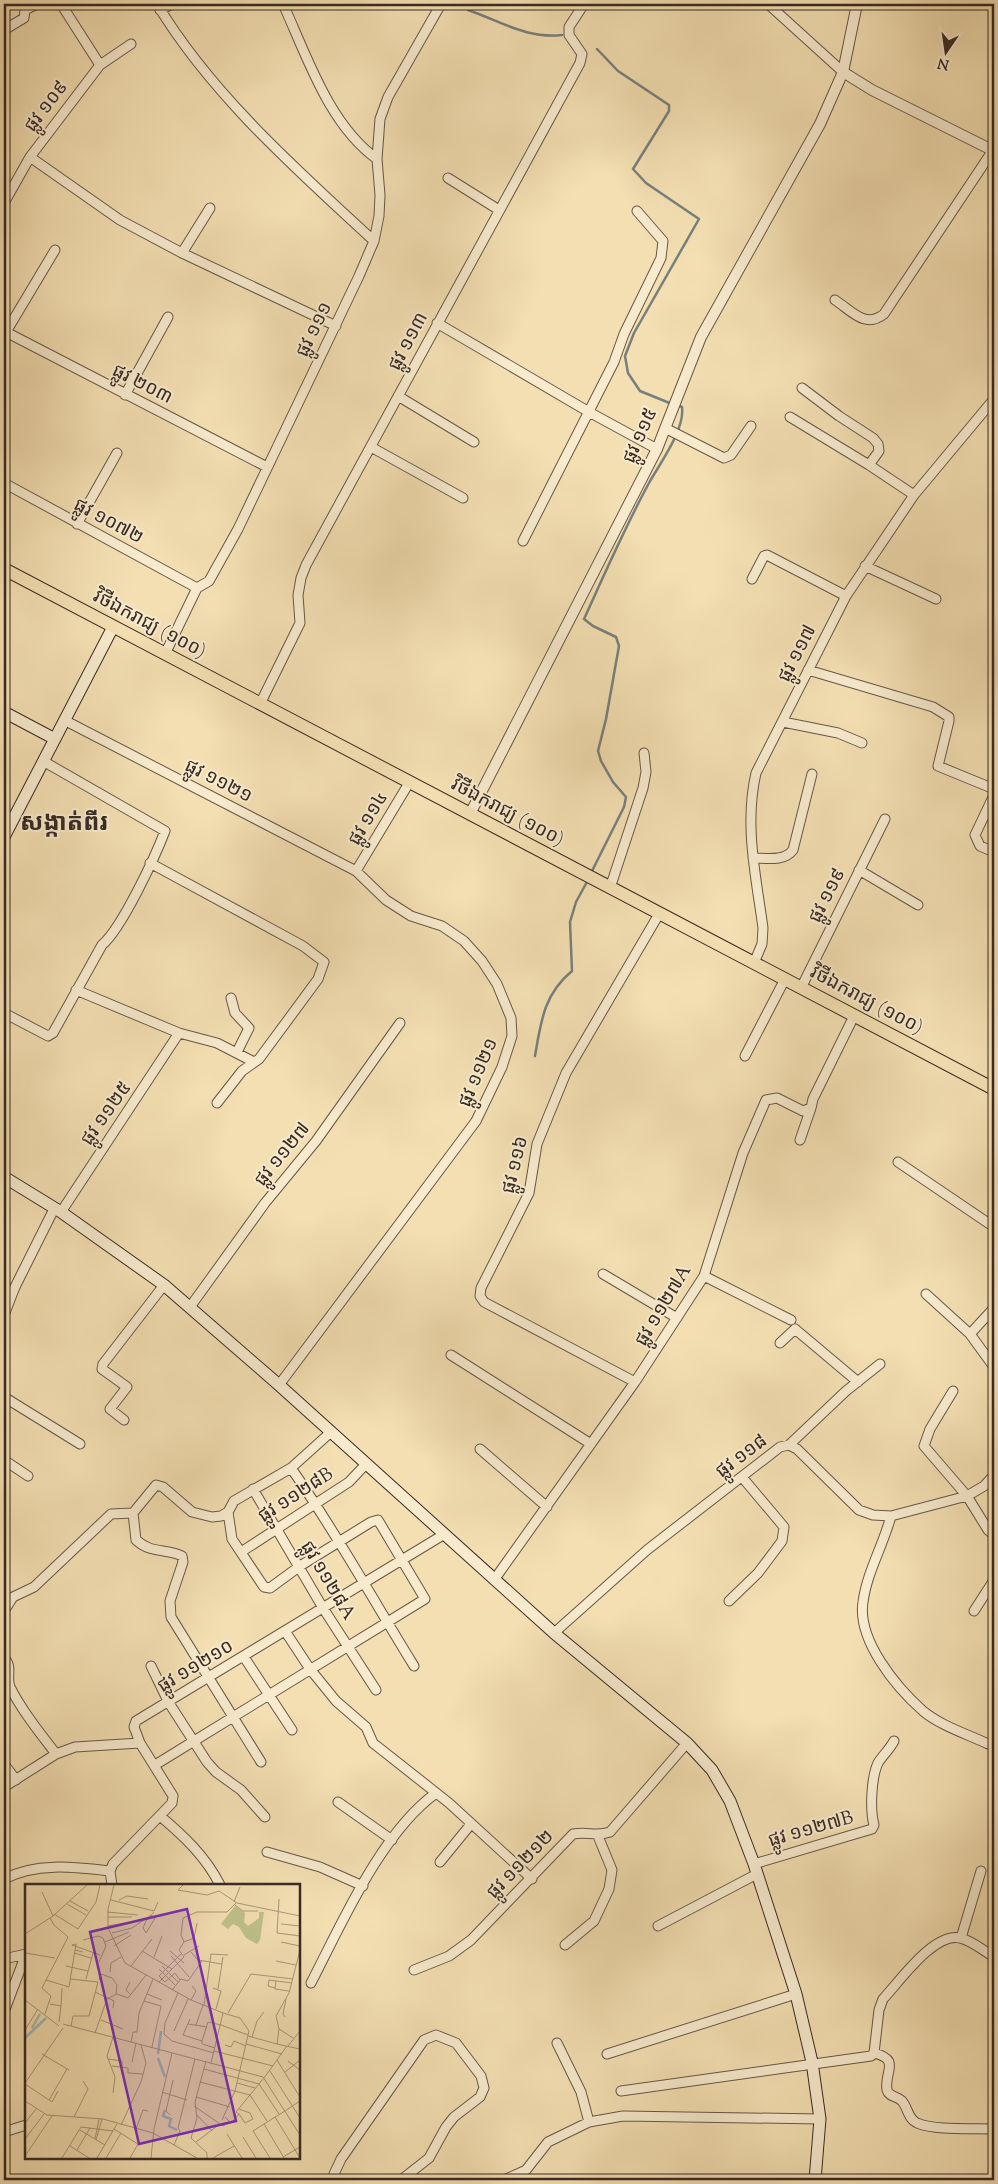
<svg xmlns="http://www.w3.org/2000/svg" width="998" height="2184" font-family="'Sorts Mill Goudy','Noto Sans Khmer',serif">
<style>
.lines{fill:none;stroke-linecap:round;stroke-linejoin:round}
.stream{stroke:#77807c;stroke-width:2.5}
.minor-casing{stroke:#675747;stroke-width:11}
.tertiary-casing{stroke:#675747;stroke-width:12}
.secondary-casing{stroke:#382a23;stroke-width:13}
.primary-casing{stroke:#382a23;stroke-width:14}
.minor{stroke:#f7eacd;stroke-width:9}
.tertiary{stroke:#f7eacd;stroke-width:10}
.secondary{stroke:#f7eacd;stroke-width:11}
.primary{stroke:#f3dfb2;stroke-width:12}
.labels{text-anchor:middle;dominant-baseline:central;stroke-width:4;stroke-linejoin:round;paint-order:stroke}
.street-label{font-size:19px;fill:#382a23;stroke:#f7eacd}
.district-label{font-size:24px;font-weight:bold;fill:#382a23;stroke:#f7eacd}
.inset-river{fill:none;stroke:#a1bab7;stroke-width:2.5}
.inset-road{fill:none;stroke:#a89779;stroke-width:1}
.view{fill:#7b2cbf;fill-opacity:0.15;stroke:#7b2cbf;stroke-width:2.5}
.inset-edge{fill:none;stroke:#382a23;stroke-width:2.5}
</style>
<rect width="100%" height="100%" fill="#f3dfb2"/>
<filter id="stains"><feTurbulence type="fractalNoise" baseFrequency=".004" numOctaves="4"/><feColorMatrix values="0 0 0 0 .2 0 0 0 0 .09 0 0 0 0 .02 0 0 0 .5 -.17"/></filter>
<radialGradient id="worn" r=".72"><stop offset=".6" stop-color="#630" stop-opacity="0"/><stop offset="1" stop-color="#630" stop-opacity=".3"/></radialGradient>
<g class="lines">
<path class="stream" d="M 467,4 L 468,10 C 500,21 527,39 562,35
M 597,49 L 618,71 L 669,105 L 669,111 L 633,169 L 646,183 L 699,219 L 634,333 L 625,356 L 628,373 L 640,391 L 672,404
M 591,873 L 624,807 L 626,797 L 613,782 L 601,761 L 598,751 L 606,719 L 619,646 L 616,637 L 593,626 L 584,619 C 605,573 625,527 649,483 C 660,463 685,430 682,407 L 677,405
M 535,1056 C 541,1021 544,994 572,971 L 570,922 L 576,902 L 588,880"/>
<g class="minor-casing">
<path id="minor" d="M 61,4 L 100,65
M 157,4 C 211,94 297,170 374,241
M 283,4 C 307,56 329,125 377,159
M 768,4 L 843,72
M 160,10 L 172,4
M 4,30 L 24,18 L 25,10 L 37,4
M 30,157 L 120,220 L 182,253 L 336,326
M 448,178 L 499,210
M 4,203 L 30,157 L 100,65 L 131,44
M 182,253 L 210,208
M 835,300 C 852,311 865,329 884,314 L 993,150
M 437,323 L 589,412 L 657,449
M 4,331 L 267,467
M 6,332 L 55,250
M 802,388 L 839,416 L 873,438 L 878,444 L 879,451 L 869,465
M 125,395 L 168,317
M 398,396 L 474,442
M 790,417 L 869,465 L 914,495
M 665,428 L 724,458 L 731,455 L 751,426
M 371,447 L 463,498
M 4,483 L 197,588
M 77,524 L 117,453
M 523,541 L 614,362 L 624,334 L 661,258 L 663,241 L 637,211
M 865,566 L 936,599
M 752,579 L 764,556 L 767,555 L 846,596
M 165,654 L 197,588 L 209,581 L 238,529 L 359,276 L 374,241 L 379,216 L 380,195 L 377,159 L 380,119 L 388,97 L 441,4
M 808,670 L 933,707 L 949,717 L 949,721 L 938,766 L 994,789
M 260,704 L 300,623 L 298,595 L 301,578 L 306,565 L 580,63 L 582,54 L 569,35 L 569,27 L 584,4
M 64,720 L 356,871 L 386,900 L 411,916 L 442,926 L 464,941 L 482,961 L 497,984 L 511,1018 L 512,1036 L 502,1067 L 476,1121 L 279,1385
M 783,722 L 838,733 L 862,743
M 994,795 L 975,835 L 980,846 L 994,852
M 753,858 C 766,858 784,862 793,850 L 812,774
M 150,863 L 303,946 L 324,962 L 318,979 L 259,1059 L 242,1071 L 217,1103
M 859,870 L 918,905
M 356,871 L 409,783
M 610,888 L 643,788 L 646,772 L 644,753
M 754,963 L 762,944 L 763,928 C 756,876 744,825 756,773 L 846,596 L 914,495 L 994,399
M 801,988 L 885,819
M 76,990 L 179,1033 L 217,1043 L 254,1062
M 231,998 L 235,1013 L 249,1028 L 237,1052
M 4,1013 L 48,1036 L 53,1033 L 102,945 C 122,928 155,857 165,831 L 43,761
M 745,1056 L 785,979
M 800,1140 L 811,1108
M 898,1162 L 994,1227
M 61,1212 L 179,1033
M 603,1274 L 677,1318
M 704,1276 L 791,1320
M 926,1294 L 970,1334 L 994,1367
M 190,1307 L 265,1203 L 316,1141 L 400,1023
M 4,1315 L 15,1287 L 54,1209
M 970,1334 L 994,1308
M 780,1343 L 795,1329 L 858,1382
M 451,1355 L 591,1444
M 635,1382 L 484,1302 L 480,1296 L 481,1288 L 529,1193 L 537,1144 L 566,1073 L 659,914
M 953,1391 L 930,1429 L 924,1446 L 967,1496 L 988,1530 L 994,1535
M 4,1397 L 80,1444
M 124,1420 L 110,1409 L 127,1387 L 102,1369 L 103,1364 L 164,1285
M 789,1445 L 846,1391 L 880,1364
M 480,1449 L 547,1507
M 4,1460 L 28,1476
M 291,1468 C 336,1532 373,1600 414,1666
M 253,1489 L 323,1608 L 376,1690
M 133,1513 L 136,1540 C 152,1554 164,1548 182,1556 L 183,1562 L 170,1601 L 171,1617 L 261,1762
M 891,1516 C 883,1546 867,1572 863,1602 C 857,1640 896,1687 923,1711 C 941,1726 967,1734 988,1744 L 994,1741
M 241,1552 L 349,1482 L 366,1464
M 494,1580 L 635,1382 L 704,1276 L 743,1153 L 766,1100 L 777,1098 L 803,1111 L 811,1108 L 813,1099 L 854,1016
M 729,1601 L 758,1573 L 782,1541 L 784,1527 L 742,1477
M 4,1611 L 13,1597 L 34,1587 L 111,1514 L 133,1513 L 156,1485 L 163,1487 L 192,1512 L 212,1517 L 221,1516 L 228,1512 L 234,1501 L 291,1468 L 331,1432
M 974,1611 L 994,1580
M 285,1631 L 310,1669 L 336,1701 L 366,1727 L 373,1743 L 449,1803 L 532,1879
M 554,1633 L 647,1550 L 780,1447 L 789,1445 L 797,1449 L 859,1510 L 873,1515 L 891,1516 L 967,1496 L 984,1486 L 994,1475
M 244,1657 L 292,1730
M 4,1658 C 13,1666 6,1677 10,1687 C 22,1711 40,1733 56,1754
M 151,1666 L 169,1703 L 207,1762 L 216,1772 L 241,1790 L 265,1817
M 4,1764 L 16,1780
M 155,1765 L 425,1599 L 378,1520 L 371,1522 L 300,1566 L 270,1588 L 264,1587 L 232,1539 L 228,1512
M 4,1787 L 56,1754 L 75,1747 L 140,1743
M 338,1802 L 392,1840
M 160,1816 C 184,1836 206,1857 220,1885
M 267,1852 L 320,1867 L 363,1886
M 440,1862 L 471,1824
M 754,1864 L 872,1829 L 874,1825 C 870,1810 871,1778 878,1763 C 882,1756 890,1749 894,1741
M 4,1879 C 36,1862 75,1867 110,1871
M 112,1885 L 110,1871 L 113,1864 L 172,1803 L 173,1796 L 140,1743 L 134,1727 L 136,1721 L 443,1535
M 658,1926 L 757,1874
M 961,1938 L 981,1871
M 565,1945 L 594,1921 L 609,1889 L 612,1870 L 598,1836
M 4,1959 L 26,1954
M 414,1970 L 449,1956 L 471,1940 L 573,1834 C 588,1831 595,1837 610,1832 L 687,1743
M 311,1983 C 342,1923 381,1833 436,1793
M 4,2012 L 26,1954
M 557,2043 L 581,2092 L 589,2122
M 874,2053 L 879,2010 L 883,1999 C 900,1981 934,1932 960,1938 C 971,1940 984,1951 994,1957
M 607,2054 L 796,1994
M 621,2091 L 871,2056 L 874,2053 C 901,2060 884,2071 887,2090 C 889,2097 897,2096 902,2101 C 908,2108 908,2119 917,2123 C 937,2131 972,2128 994,2129
M 4,2132 L 26,2125
M 337,2180 L 334,2174 L 341,2159 L 424,2040 L 436,2035 L 456,2043 L 481,2076 L 484,2088 L 480,2097 L 454,2117 L 446,2127 L 429,2158 L 401,2180
M 504,2180 L 526,2170 L 548,2142 L 589,2122 L 623,2116 L 820,2119"/>
</g>
<g class="tertiary-casing">
<path id="tertiary" d="M 843,72 L 872,90 L 994,151
M 470,814 L 657,449 L 701,337 L 820,124 L 843,72 L 857,4"/>
</g>
<g class="secondary-casing">
<path id="secondary" d="M 4,712 L 55,739
M 4,837 L 113,627
M 4,1177 L 61,1212 L 164,1285 L 279,1385 L 554,1633 L 687,1743 L 712,1770 L 730,1801 L 754,1864 L 796,1994 L 812,2062 L 820,2119 L 815,2180"/>
</g>
<g class="primary-casing">
<path id="primary" d="M 4,569 L 994,1089"/>
</g>
<use href="#minor" class="minor"/>
<use href="#tertiary" class="tertiary"/>
<use href="#secondary" class="secondary"/>
<use href="#primary" class="primary"/>
</g>
<g class="labels">
<g class="street-label">
<text transform="translate(47 107) rotate(-53)">ផ្លូវ ១០៩</text>
<text transform="translate(315 330) rotate(-64)">ផ្លូវ ១១១</text>
<text transform="translate(409 342) rotate(-62)">ផ្លូវ ១១៣</text>
<text transform="translate(142 385) rotate(27)">ផ្លូវ ២០៣</text>
<text transform="translate(641 436) rotate(-66)">ផ្លូវ ១១៥</text>
<text transform="translate(108 522) rotate(28)">ផ្លូវ ១០៧២</text>
<text transform="translate(149 625) rotate(28)">វិថីឯករាជ្យ (១០០)</text>
<text transform="translate(798 654) rotate(-63)">ផ្លូវ ១១៧</text>
<text transform="translate(218 782) rotate(27)">ផ្លូវ ១១២១</text>
<text transform="translate(507 813) rotate(28)">វិថីឯករាជ្យ (១០០)</text>
<text transform="translate(369 819) rotate(-59)">ផ្លូវ ១១៤</text>
<text transform="translate(828 896) rotate(-63)">ផ្លូវ ១១៩</text>
<text transform="translate(866 1001) rotate(28)">វិថីឯករាជ្យ (១០០)</text>
<text transform="translate(479 1073) rotate(-67)">ផ្លូវ ១១២១</text>
<text transform="translate(107 1114) rotate(-55)">ផ្លូវ ១១២៥</text>
<text transform="translate(283 1155) rotate(-51)">ផ្លូវ ១១២៧</text>
<text transform="translate(516 1165) rotate(-76)">ផ្លូវ ១១៦</text>
<text transform="translate(664 1306) rotate(-59)">ផ្លូវ ១១២៧A</text>
<text transform="translate(742 1457) rotate(-37)">ផ្លូវ ១១៨</text>
<text transform="translate(296 1496) rotate(-33)">ផ្លូវ ១១២៨B</text>
<text transform="translate(327 1581) rotate(59)">ផ្លូវ ១១២៨A</text>
<text transform="translate(196 1667) rotate(-31)">ផ្លូវ ១១២១០</text>
<text transform="translate(811 1830) rotate(-16)">ផ្លូវ ១១២៧B</text>
<text transform="translate(521 1865) rotate(-46)">ផ្លូវ ១១២១២</text>
</g>
<g class="district-label">
<text x="64" y="824">សង្កាត់ពីរ</text>
</g>
</g>
<g transform="translate(25 1884)">
<rect width="275" height="275" fill="#f3dfb2"/>
<path d="M 210,22 L 220,29 L 219,38 L 223,42 L 234,34 L 234,28 L 239,28 L 235,56 L 232,60 L 221,54 L 214,43 L 208,40 L 203,45 L 196,40 Z" fill="#bec18a"/>
<path class="inset-river" d="M 7,144 L 15,130M 0,154 L 21,134M 133,170 L 136,147M 133,174 L 140,193M 140,226 L 138,232 L 146,235 L 144,242 L 152,246"/>
<path class="inset-road" d="M 89,1 L 83,25 L 83,44 L 100,79 L 166,116 L 198,129 L 186,179M 158,1 L 153,6 L 182,11 L 194,7 L 212,19 L 275,32M 17,8 L 28,32M 254,15 L 252,49 L 275,52M 86,16 L 129,27 L 133,18M 94,16 L 102,12 L 123,15M 45,17 L 63,27M 209,18 L 215,3M 42,20 L 61,31M 210,21 L 218,27 L 233,27M 82,28 L 113,31M 29,30 L 53,45 L 71,18 L 75,1M 126,31 L 130,34 L 121,49 L 118,44 L 121,37 L 129,28M 83,33 L 107,33M 256,40 L 275,42M 83,42 L 100,39M 87,49 L 107,44 L 126,31M 0,50 L 28,32 L 62,1M 58,56 L 73,52 L 78,54 L 81,62 L 74,78M 80,58 L 104,48M 159,58 L 169,54 L 172,39M 256,58 L 275,62M 47,61 L 75,71M 47,61 L 51,60 L 50,66 L 58,68M 89,62 L 106,51M 275,66 L 264,109 L 251,132 L 254,145 L 252,160 L 275,165M 117,67 L 147,85M 145,67 L 159,79M 166,68 L 173,76 L 197,80M 1,69 L 30,74M 49,69 L 66,74M 159,71 L 174,62M 146,72 L 164,93M 129,73 L 137,52M 251,77 L 271,81M 41,82 L 63,87M 106,82 L 127,55M 137,82 L 153,98M 134,85 L 150,101M 85,88 L 86,79 L 96,73M 45,95 L 73,98 L 64,132 L 48,132 L 46,142M 61,95 L 68,69M 21,96 L 44,103 L 50,66M 74,96 L 76,90 L 87,94 L 92,101 L 91,110M 155,96 L 150,89 L 140,98 L 134,92 L 157,69M 251,97 L 250,105 L 264,107M 105,98 L 101,106 L 106,111M 134,98 L 159,73 L 154,66 L 159,58 L 156,51 L 158,34 L 172,28 L 202,28 L 211,19M 188,104 L 196,107 L 191,125M 250,104 L 243,102 L 244,96 L 267,99M 193,105 L 198,73M 147,106 L 156,95 L 163,97 L 177,77M 70,108 L 89,117 L 88,124M 153,109 L 140,139 L 139,150 L 147,157 L 189,169M 122,110 L 137,116M 0,116 L 34,142M 166,116 L 171,107 L 167,102M 119,117 L 136,122 L 127,163M 25,120 L 36,122 L 37,104M 179,121 L 186,70 L 203,71M 203,129 L 226,90 L 268,95M 20,130 L 26,112 L 17,104 L 43,53 L 29,41 L 25,34M 260,133 L 258,130 L 261,115M 165,135 L 158,151 L 177,157M 76,136 L 98,145M 34,138 L 36,122M 38,140 L 238,193 L 275,251M 163,140 L 182,143M 171,141 L 178,121M 196,141 L 223,151M 254,145 L 268,154M 0,146 L 13,125M 149,147 L 163,115M 70,149 L 82,115 L 92,110 L 103,114 L 121,91M 223,152 L 252,160M 227,153 L 232,137 L 239,128M 106,158 L 108,148 L 112,148 L 114,129 L 128,95M 221,160 L 257,170M 200,161 L 206,163 L 209,157 L 221,162M 263,162 L 275,147M 190,164 L 177,160 L 177,157 L 183,138 L 196,141M 189,167 L 248,182M 17,170 L 44,186M 83,175 L 97,177 L 97,183M 252,176 L 275,213M 181,177 L 170,218 L 172,234 L 166,254 L 182,269 L 182,274M 263,177 L 275,186M 107,178 L 111,159M 87,182 L 103,184 L 103,189 L 118,190M 179,185 L 234,200 L 254,230M 245,187 L 275,234M 260,188 L 275,176M 239,194 L 262,162M 175,198 L 225,211 L 242,237M 0,199 L 38,144M 212,199 L 230,204M 0,200 L 24,216M 137,208 L 162,216M 88,209 L 90,193 L 82,172 L 88,153M 171,213 L 205,223M 24,216 L 42,185M 24,216 L 27,218 L 33,207M 0,217 L 22,231 L 78,235 L 128,249 L 172,274M 169,222 L 198,242 L 205,238M 260,227 L 275,217M 171,230 L 187,247M 214,230 L 220,239 L 228,235 L 225,229 L 214,225M 145,231 L 141,227 L 148,196M 49,233 L 63,205 L 58,197M 200,233 L 206,239 L 208,237 L 214,230 L 211,228 L 238,195M 250,233 L 275,274M 197,236 L 210,207 L 224,147 L 215,134 L 198,129M 0,239 L 11,225M 239,240 L 228,247 L 245,274M 96,241 L 116,198 L 121,179 L 116,161M 89,245 L 113,260M 111,245 L 118,226 L 123,227M 55,246 L 80,261M 202,250 L 217,274M 218,253 L 231,274M 0,255 L 19,230M 70,255 L 74,235M 71,256 L 77,235M 171,258 L 195,240M 149,261 L 155,247 L 153,244 L 170,175M 45,262 L 64,274M 52,266 L 65,244M 0,272 L 27,232M 258,273 L 275,263M 37,274 L 56,243 L 88,247M 72,274 L 92,240M 81,274 L 96,249M 105,274 L 113,260M 126,274 L 129,245 L 147,169M 188,274 L 209,262M 259,274 L 239,240 L 260,227"/>
<path class="view" d="M 162,25 L 211,237 L 114,260 L 65,48 Z"/>
<rect width="275" height="275" class="inset-edge"/>
</g>
<rect width="998" height="2184" fill="none" stroke="#f3dfb2" stroke-width="20"/>
<rect x="5" y="5" width="988" height="2174" fill="none" stroke="#382a23" stroke-width="2.5"/>
<rect x="10" y="10" width="978" height="2164" fill="none" stroke="#382a23"/>
<g transform="translate(946 52) rotate(193)" stroke="#f7eacd" stroke-width="4" paint-order="stroke">
<path d="M0-4L9 19L0 12L-9 19Z" fill="#382a23"/>
<text y="-8" font-size="14" font-weight="bold" text-anchor="middle" fill="#382a23">N</text>
</g>
<rect width="100%" height="100%" filter="url(#stains)"/>
<rect width="100%" height="100%" fill="url(#worn)"/>
</svg>
